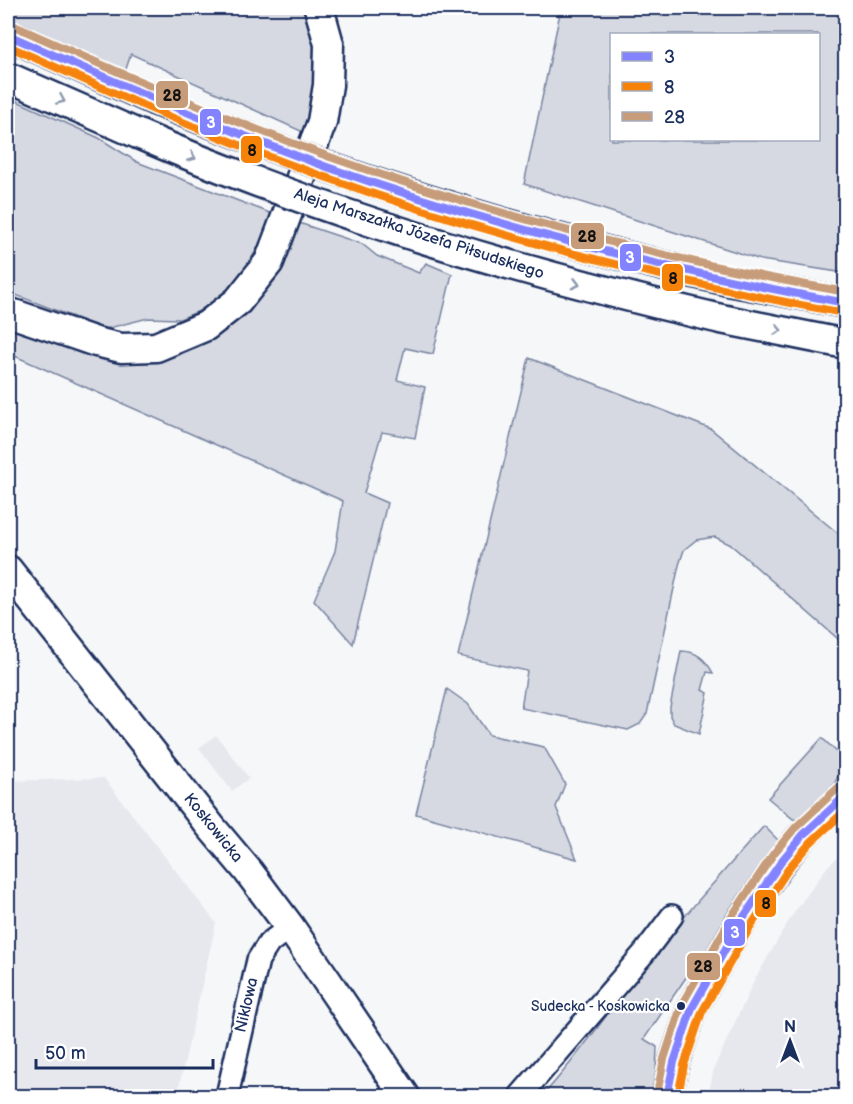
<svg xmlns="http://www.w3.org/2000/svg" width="853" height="1104" font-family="'Balsamiq Sans',sans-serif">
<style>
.built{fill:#e6e8ee}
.green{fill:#d6d9e2;stroke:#7884a0;stroke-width:1.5;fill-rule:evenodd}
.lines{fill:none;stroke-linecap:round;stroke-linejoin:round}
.street-casing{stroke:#1b2f5e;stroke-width:26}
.secondary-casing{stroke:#1b2f5e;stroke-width:33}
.street{stroke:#fff;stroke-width:21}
.secondary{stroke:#fff;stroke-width:28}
.secondary-bridge-casing{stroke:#1b2f5e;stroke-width:33;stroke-linecap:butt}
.secondary-bridge{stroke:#fff;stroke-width:28}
.bus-1-casing{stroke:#fff;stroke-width:12}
.bus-2-casing{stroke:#fff;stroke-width:12}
.bus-3-casing{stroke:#fff;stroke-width:12}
.bus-1{stroke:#8383ff;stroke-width:8}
.bus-2{stroke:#f68308;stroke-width:8}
.bus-3{stroke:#c69c7a;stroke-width:8}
.oneway{stroke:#8d97ae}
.bus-dot{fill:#1b2f5e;stroke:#fff;stroke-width:2}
.labels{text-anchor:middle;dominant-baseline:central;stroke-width:4.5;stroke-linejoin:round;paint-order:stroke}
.bus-label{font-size:14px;fill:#1b2f5e;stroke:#fff;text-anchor:end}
.street-label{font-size:16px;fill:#1b2f5e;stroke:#fff}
.line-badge{stroke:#fff;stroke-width:2}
.badge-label{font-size:16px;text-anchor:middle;font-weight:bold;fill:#fff}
.pale-badge-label{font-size:16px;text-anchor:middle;font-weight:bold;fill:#111}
</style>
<rect width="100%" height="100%" fill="#f6f7f9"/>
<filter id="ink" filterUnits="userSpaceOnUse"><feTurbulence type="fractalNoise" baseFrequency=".0167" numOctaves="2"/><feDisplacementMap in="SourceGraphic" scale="12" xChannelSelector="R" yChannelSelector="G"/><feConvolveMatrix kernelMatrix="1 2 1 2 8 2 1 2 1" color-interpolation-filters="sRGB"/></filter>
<g filter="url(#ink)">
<path class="built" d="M 216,735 L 249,778 L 232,791 L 199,748 Z
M 104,778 L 216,923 L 177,1096 L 8,1096 L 8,781 Z
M 845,851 L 845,1096 L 708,1096 L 714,1068 L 754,981 L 791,917 L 828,866 Z"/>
<path class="green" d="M 8,8 L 306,8 L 315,31 L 318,83 L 303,132 L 131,54 L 125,72 L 8,20 Z
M 561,8 L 845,8 L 845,273 L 761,260 L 524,184 ZM 818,34 L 818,140 L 612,140 L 612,34 Z
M 8,97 L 99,138 L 137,162 L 275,215 L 243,274 L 224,294 L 199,311 L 180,319 L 148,318 L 105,329 L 8,292 Z
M 299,223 L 362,244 L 377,256 L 419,273 L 426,263 L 452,274 L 433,354 L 405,348 L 397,380 L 425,387 L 415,438 L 382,432 L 364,493 L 387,503 L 353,644 L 314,600 L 335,551 L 343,501 L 8,353 L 8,324 L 82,354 L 149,358 L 197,347 L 254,303 Z
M 529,358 L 711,429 L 845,539 L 845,645 L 731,545 L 715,537 L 696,540 L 684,550 L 679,565 L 647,714 L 640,724 L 628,730 L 521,708 L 527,671 L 458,656 Z
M 681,651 C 697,651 706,660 713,673 L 707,672 L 702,690 L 708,693 L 699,734 L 674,724 L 670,716 L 670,707 Z
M 447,689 L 468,704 L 489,735 L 544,747 L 565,784 L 556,807 L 577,859 L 416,814 Z
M 822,738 L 839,754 L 842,769 L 834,784 L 801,820 L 793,819 L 768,798 Z
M 764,826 L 781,843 L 730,922 L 687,976 L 644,1039 L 657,1047 L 655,1096 L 542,1096 C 574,1062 601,1022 630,984 C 672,929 718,878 764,826 Z"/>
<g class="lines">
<g class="street-casing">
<path id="street" d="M 227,1096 L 258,960 L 269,943 L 290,927
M 520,1096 L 644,953 L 672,916"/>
</g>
<g class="secondary-casing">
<path id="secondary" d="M 8,35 L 154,100
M 8,77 L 138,134
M 728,281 L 846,303
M 8,312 L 96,342 L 121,348 L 156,347 L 206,326 L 238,301 L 269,262 L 322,122 L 328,85 L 329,44 L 319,8
M 721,319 L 846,344
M 8,570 L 211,827 L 248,871 L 290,927 L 327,981 L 405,1096
M 667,1096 L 674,1062 L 692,1008 L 743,918 L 783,859 L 803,835 L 846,795"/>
</g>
<use href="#street" class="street"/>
<use href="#secondary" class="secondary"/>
<g class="secondary-bridge-casing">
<path id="secondary-bridge" d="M 154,100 C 211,123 269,147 328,167 C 459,213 593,250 728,281
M 138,134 C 326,215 522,273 721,319"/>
</g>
<use href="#secondary-bridge" class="secondary-bridge"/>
<g class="bus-1-casing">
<path id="bus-1" d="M 8,35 C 113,81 219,128 327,167 C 496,227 669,271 846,303
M 667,1096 L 674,1062 L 692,1008 L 743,918 L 783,859 L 803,835 L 846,795"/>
</g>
<g class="bus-2-casing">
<path id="bus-2" d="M 8,46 C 111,92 215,138 322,176 C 492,237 667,281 844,313
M 678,1096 L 684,1065 L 702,1012 L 752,924 L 791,865 L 811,842 L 846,810"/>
</g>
<g class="bus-3-casing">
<path id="bus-3" d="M 12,25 C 117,72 222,118 330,157 C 498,217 670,261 846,292
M 657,1094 L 664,1059 L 682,1004 L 734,913 L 774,853 L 795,828 L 839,787"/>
</g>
<use href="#bus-1" class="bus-1"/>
<use href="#bus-2" class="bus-2"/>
<use href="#bus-3" class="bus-3"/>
</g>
<defs><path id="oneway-chevron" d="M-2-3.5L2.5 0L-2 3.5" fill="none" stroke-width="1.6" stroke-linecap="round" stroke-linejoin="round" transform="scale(1.5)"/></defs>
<g class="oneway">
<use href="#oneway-chevron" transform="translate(61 100) rotate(24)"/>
<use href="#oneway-chevron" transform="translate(192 157) rotate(23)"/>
<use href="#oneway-chevron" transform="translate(576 284) rotate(15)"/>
<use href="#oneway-chevron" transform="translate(778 330) rotate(11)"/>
</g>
</g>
<circle class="bus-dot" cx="681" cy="1006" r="5"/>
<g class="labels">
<g class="bus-label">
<text x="670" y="1006">Sudecka - Koskowicka</text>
</g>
<g class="street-label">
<text transform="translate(419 234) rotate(18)">Aleja Marszałka Józefa Piłsudskiego</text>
<text transform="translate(213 828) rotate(51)">Koskowicka</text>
<text transform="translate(247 1005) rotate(-77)">Niklowa</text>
</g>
</g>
<g class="line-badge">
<rect x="155" y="80" width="34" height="29" rx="6" fill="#c69c7a"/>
<rect x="199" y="108" width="23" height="28" rx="6" fill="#8383ff"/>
<rect x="240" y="135" width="23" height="29" rx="6" fill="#f68308"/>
<rect x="570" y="222" width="35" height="28" rx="6" fill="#c69c7a"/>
<rect x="619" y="243" width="23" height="29" rx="6" fill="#8383ff"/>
<rect x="661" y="263" width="23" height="29" rx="6" fill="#f68308"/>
<rect x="754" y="889" width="23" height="29" rx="6" fill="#f68308"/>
<rect x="723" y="918" width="23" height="29" rx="6" fill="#8383ff"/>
<rect x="686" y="952" width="35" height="29" rx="6" fill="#c69c7a"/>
</g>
<g class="badge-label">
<text x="211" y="128">3</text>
<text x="630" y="263">3</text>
<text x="735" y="938">3</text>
</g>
<g class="pale-badge-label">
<text x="172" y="101">28</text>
<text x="252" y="156">8</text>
<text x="587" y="242">28</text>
<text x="673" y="284">8</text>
<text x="766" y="909">8</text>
<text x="703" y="972">28</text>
</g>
<rect width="853" height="1104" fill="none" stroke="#fff" stroke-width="30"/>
<rect x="15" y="15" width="823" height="1074" fill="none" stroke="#1b2f5e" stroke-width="2" filter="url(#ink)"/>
<rect x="610" y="33" width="210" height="108" fill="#ffffff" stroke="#a4acbf" stroke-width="1.5"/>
<rect x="622" y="52" width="30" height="9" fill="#8383ff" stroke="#a4acbf" stroke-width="1.5"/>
<text x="664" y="63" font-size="18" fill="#1b2f5e">3</text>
<rect x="622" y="82" width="30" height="9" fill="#f68308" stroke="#a4acbf" stroke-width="1.5"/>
<text x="664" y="93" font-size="18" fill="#1b2f5e">8</text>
<rect x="622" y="112" width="30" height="9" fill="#c69c7a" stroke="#a4acbf" stroke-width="1.5"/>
<text x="664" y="123" font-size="18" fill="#1b2f5e">28</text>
<g transform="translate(790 1041)" stroke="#ffffff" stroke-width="4.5" paint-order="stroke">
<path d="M0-4.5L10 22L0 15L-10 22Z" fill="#1b2f5e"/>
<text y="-9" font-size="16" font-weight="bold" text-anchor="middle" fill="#1b2f5e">N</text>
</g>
<path d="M36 1059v9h177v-9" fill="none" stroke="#1b2f5e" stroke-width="3"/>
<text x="45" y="1059" font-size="18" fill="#1b2f5e" stroke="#ffffff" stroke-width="4.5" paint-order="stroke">50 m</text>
</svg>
